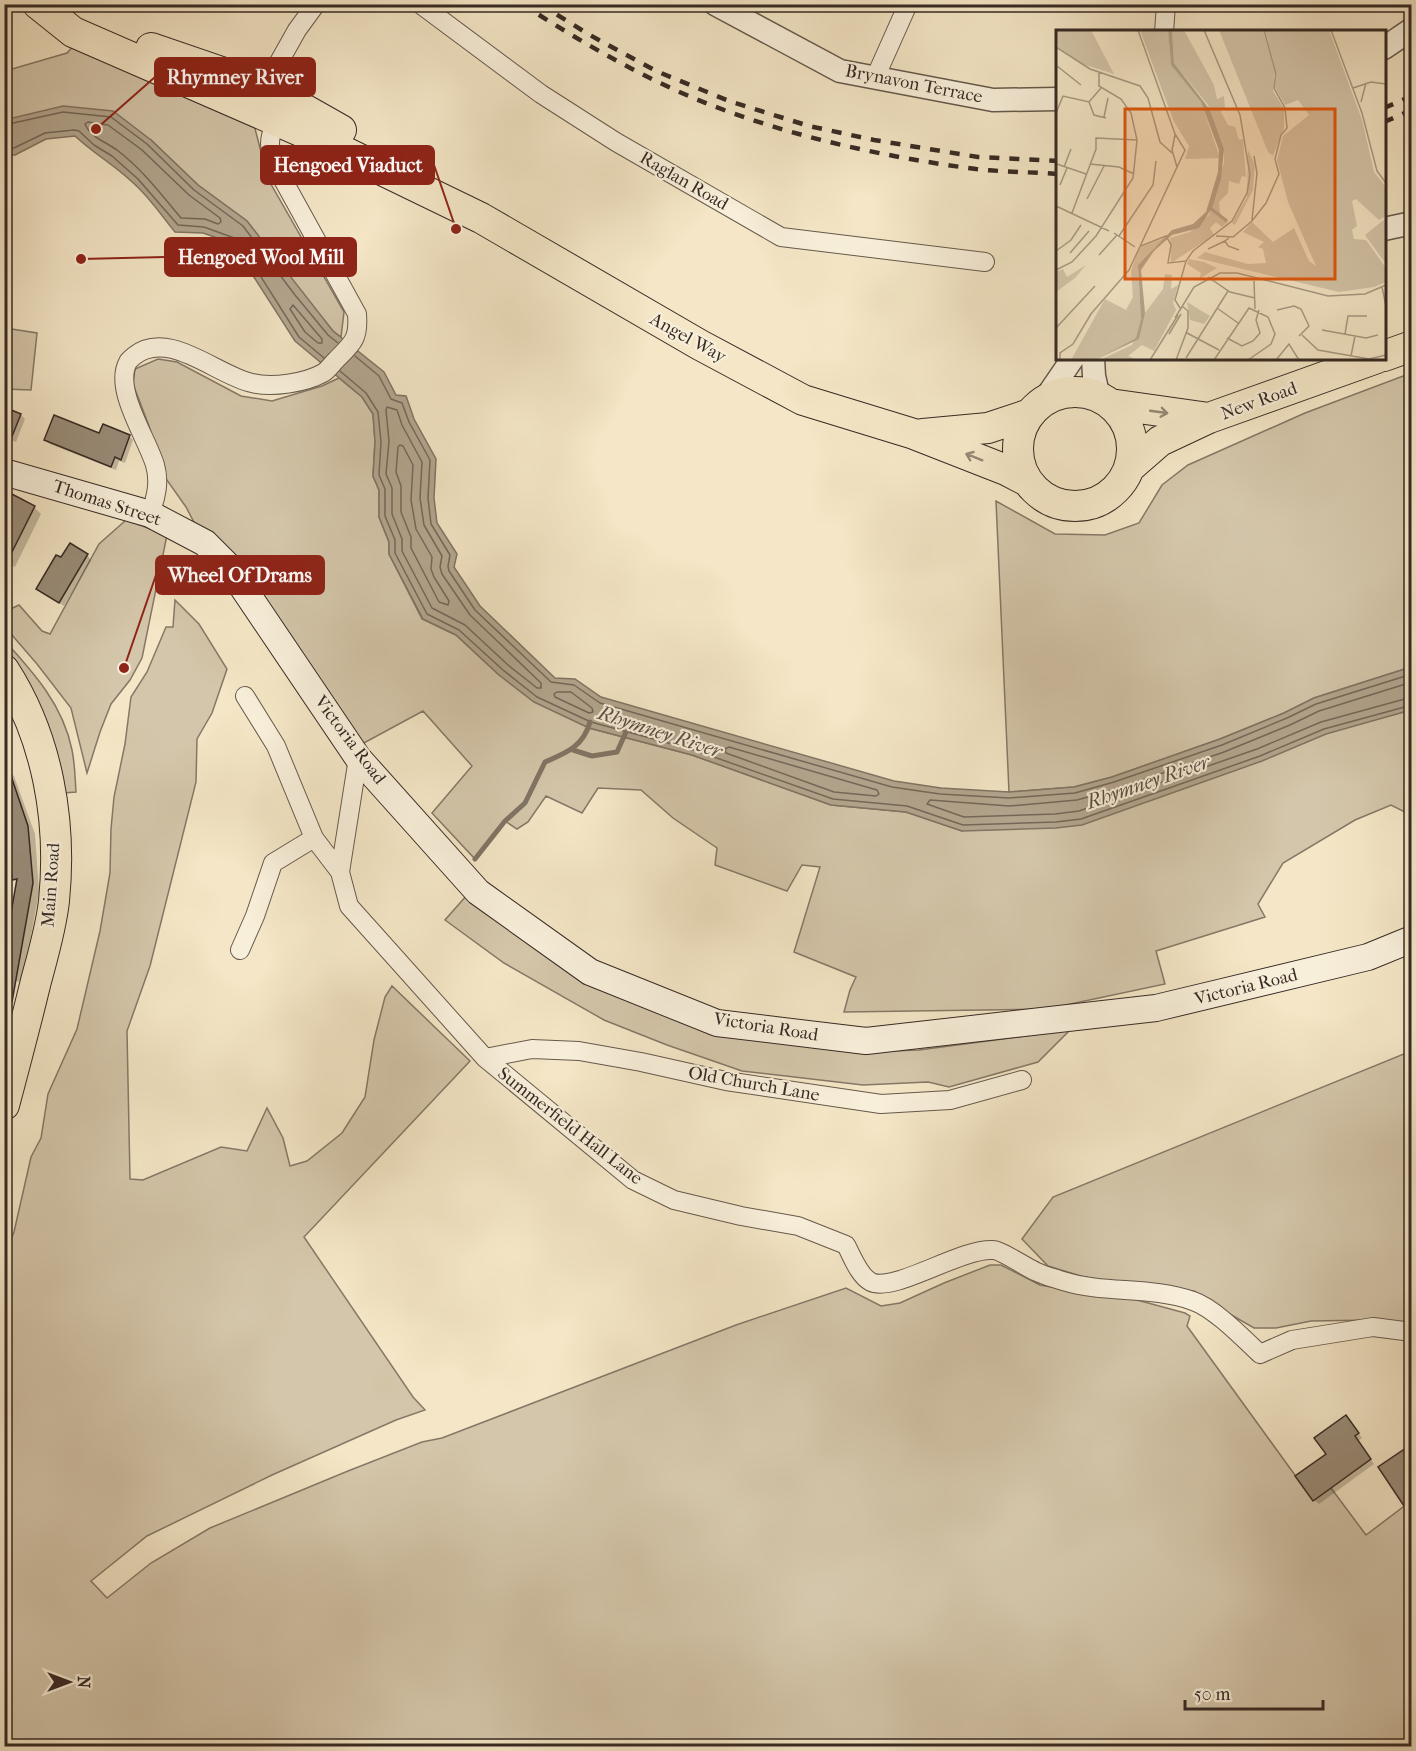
<svg xmlns="http://www.w3.org/2000/svg" width="1416" height="1751" font-family="'IM FELL French Canon',serif">
<style>
.green{fill:#d4c6aa;stroke:#857867;stroke-width:1.5}
.water{fill:#b3a68f;stroke:#817464;stroke-width:1.5}
.shadow{fill:#0003}
.lines{fill:none;stroke-linecap:round;stroke-linejoin:round}
.shore{stroke:#74685a;stroke-width:1.5}
.stream{stroke:#817464;stroke-width:5}
.building{fill:#998c78;stroke:#362a24;stroke-width:1.5}
.minor-casing{stroke:#66594c;stroke-width:20}
.tertiary-casing{stroke:#66594c;stroke-width:25}
.secondary-casing{stroke:#362a24;stroke-width:28}
.primary-casing{stroke:#362a24;stroke-width:32}
.minor{stroke:#f8efda;stroke-width:18}
.tertiary{stroke:#f8efda;stroke-width:22}
.secondary{stroke:#f8efda;stroke-width:26}
.primary{stroke:#f4e6c6;stroke-width:30}
.rail{stroke:#362a24;stroke-width:4.5;stroke-dasharray:10 10;stroke-linecap:butt}
.oneway{stroke:#958875}
.labels{text-anchor:middle;dominant-baseline:central;stroke-width:4.5;stroke-linejoin:round;paint-order:stroke}
.street-label{font-size:18px;fill:#362a24;stroke:#f8efda}
.water-label{font-size:20px;font-style:italic;fill:#5c4f44;stroke:#f8efda}
.inset-river{fill:none;stroke:#b3a68f;stroke-width:3}
.inset-road{fill:none;stroke:#a89b85;stroke-width:1.5}
.view{fill:#df570d;fill-opacity:0.15;stroke:#df570d;stroke-width:3}
.inset-edge{fill:none;stroke:#362a24;stroke-width:3}
.leader{fill:none;stroke:#8f2418;stroke-width:2}
.callout-dot{fill:#8f2418;stroke:#f8efda;stroke-width:2}
.callout{fill:#8f2418;stroke:#8f2418;stroke-width:2}
.callout-label{font-size:20px;text-anchor:middle;font-weight:bold;fill:#fff}
</style>
<rect width="100%" height="100%" fill="#f4e6c6"/>
<filter id="stains"><feTurbulence type="fractalNoise" baseFrequency=".00333" numOctaves="4"/><feColorMatrix values="0 0 0 0 .2 0 0 0 0 .09 0 0 0 0 .02 0 0 0 .5 -.17"/></filter>
<radialGradient id="worn" r=".72"><stop offset=".6" stop-color="#630" stop-opacity="0"/><stop offset="1" stop-color="#630" stop-opacity=".3"/></radialGradient>
<path class="green" d="M 77,42 L 252,117 L 268,179 L 344,312 L 341,337 L 333,331 L 300,291 L 247,221 L 198,185 L 151,140 L 5,120 L 5,71 L 67,53 Z
M 5,328 L 37,333 L 31,390 L 5,389 Z
M 158,359 L 177,362 L 241,396 L 272,401 L 322,386 L 339,378 L 362,397 L 373,414 L 375,442 L 373,476 L 379,490 L 379,517 L 389,542 L 389,554 L 422,619 L 456,635 L 499,675 L 589,728 L 692,755 L 831,805 L 906,812 L 962,831 L 1411,710 L 1411,817 L 1407,813 L 1391,805 L 1355,820 L 1283,863 L 1258,904 L 1265,917 L 1156,951 L 1165,984 L 1047,1009 L 844,1012 L 850,990 L 856,977 L 794,952 L 820,867 L 802,865 L 787,891 L 715,865 L 717,848 L 673,818 L 641,790 L 598,788 L 582,813 L 546,796 L 528,822 L 517,829 L 505,821 L 475,859 L 432,813 L 472,766 L 423,711 L 362,744 L 196,526 L 186,507 L 164,476 L 149,426 L 133,384 L 135,369 Z
M 1411,373 L 1411,667 L 1314,698 L 1284,713 L 1220,739 L 1112,777 L 1074,787 L 1009,792 L 996,501 L 1055,534 L 1105,535 L 1139,523 L 1162,485 L 1188,465 L 1305,413 Z
M 126,520 L 167,535 L 142,658 L 130,680 L 111,704 L 100,732 L 87,773 L 71,708 L 37,664 L 5,627 L 4,612 L 19,605 L 42,631 L 50,634 L 99,544 Z
M 175,600 L 199,624 L 227,669 L 212,713 L 197,739 L 196,782 L 150,966 L 127,1031 L 130,1179 L 143,1180 L 221,1147 L 247,1151 L 267,1108 L 283,1138 L 290,1166 L 307,1161 L 342,1133 L 365,1097 L 374,1040 L 385,997 L 392,986 L 470,1061 L 304,1237 L 413,1397 L 425,1410 L 396,1420 L 272,1475 L 147,1536 L 91,1581 L 107,1598 L 151,1563 L 210,1528 L 348,1471 L 422,1442 L 442,1438 L 736,1325 L 846,1288 L 881,1306 L 900,1303 L 944,1283 L 990,1265 L 1001,1265 L 1040,1285 L 1086,1293 L 1126,1297 L 1185,1313 L 1190,1316 L 1187,1326 L 1313,1500 L 1331,1488 L 1366,1535 L 1411,1501 L 1411,1746 L 5,1746 L 4,1256 L 14,1232 L 31,1157 L 41,1138 L 48,1094 L 77,1029 L 100,931 L 110,873 L 111,829 L 114,797 L 125,744 L 131,697 L 147,672 L 166,627 L 173,627 Z
M 4,640 C 34,673 63,705 72,750 C 75,764 75,779 76,792 L 63,793 L 35,700 L 5,649 Z
M 467,895 L 556,960 L 682,1023 L 759,1041 L 864,1052 L 919,1050 L 1070,1030 L 1038,1062 L 949,1087 L 928,1082 L 863,1085 L 742,1071 L 667,1045 L 604,1020 L 504,963 L 445,920 Z
M 1411,1051 L 1411,1326 L 1370,1320 L 1311,1321 L 1276,1328 L 1254,1328 L 1221,1309 L 1194,1291 L 1136,1285 L 1084,1277 L 1048,1266 L 1022,1239 L 1053,1197 Z"/>
<path class="water" d="M 63,106 L 113,111 L 151,140 L 198,185 L 247,221 L 333,331 L 384,372 L 396,395 L 406,396 L 414,419 L 436,459 L 434,498 L 437,523 L 457,554 L 454,567 L 480,606 L 555,678 L 575,679 L 601,697 L 894,781 L 941,788 L 1009,792 L 1074,787 L 1112,777 L 1220,739 L 1284,713 L 1314,698 L 1411,667 L 1411,710 L 1326,734 L 1262,761 L 1082,825 L 1056,828 L 962,831 L 906,812 L 831,805 L 692,755 L 589,728 L 534,702 L 499,675 L 456,635 L 423,619 L 389,554 L 389,542 L 379,517 L 379,490 L 373,476 L 375,442 L 373,414 L 362,397 L 295,341 L 232,243 L 203,233 L 175,232 C 161,215 148,195 131,181 C 113,164 93,153 75,136 L 46,139 L 15,155 L 5,155 L 4,120 Z"/>
<path class="shadow" d="M 4,409 L 21,415 L 25,419 L 16,442 L 4,437 Z
M 100,435 L 129,436 L 133,440 L 125,463 L 119,461 L 116,470 L 50,444 L 46,440 Z
M 34,507 L 41,514 L 15,567 L 4,562 Z
M 87,555 L 91,560 L 64,606 L 38,589 L 61,559 Z
M 7,769 L 14,776 L 35,834 L 39,891 L 23,982 L 9,980 L 18,883 L 14,879 L 8,814 L 4,810 L 4,770 Z
M 4,980 L 11,982 L 15,986 L 4,1023 Z
M 1350,1422 L 1362,1438 L 1358,1441 L 1374,1464 L 1319,1504 L 1314,1500 L 1328,1454 Z"/>
<g class="lines">
<path class="shore" d="M 88,122 L 108,125 L 142,150 L 189,195 L 220,218 L 221,222 L 218,224 L 205,219 L 181,218 C 161,194 142,169 117,150 C 106,142 90,137 85,124 Z
M 4,125 L 63,112 L 111,117 L 147,144 L 194,190 L 243,226 L 295,295 L 328,335 L 338,343
M 4,149 L 14,148 L 45,133 L 74,130 L 79,131 L 94,145 L 112,156 L 138,179 L 178,225 L 204,227 L 237,239 L 299,337 L 324,358
M 293,305 L 322,339 L 322,343 L 318,343 L 305,332 L 290,309 Z
M 355,356 L 379,376 L 391,399 L 402,403 L 409,422 L 430,460 L 428,498 L 431,524 L 450,555 L 448,566 L 449,571 L 475,610 L 551,682 L 574,685 L 600,703 L 892,787 L 940,794 L 1009,798 L 1075,793 L 1114,782 L 1222,745 L 1287,718 L 1316,704 L 1412,674
M 340,371 L 366,393 L 378,412 L 381,442 L 379,475 L 385,489 L 385,516 L 395,540 L 395,553 L 427,614 L 459,630 L 503,670 L 537,697 L 591,722 L 694,750 L 833,799 L 907,806 L 963,825 L 1056,822 L 1081,819 L 1260,756 L 1324,729 L 1412,705
M 387,407 L 397,410 L 402,425 L 422,462 L 420,498 L 424,525 L 442,556 L 440,567 L 442,574 L 470,615 L 541,683 L 541,688 L 537,688 L 508,665 L 465,625 L 432,608 L 402,551 L 402,539 L 392,514 L 392,488 L 386,474 L 389,441 L 386,410 Z
M 400,445 L 403,446 L 413,465 L 411,500 L 416,529 L 432,557 L 431,569 L 434,577 L 449,601 L 448,605 L 439,602 L 411,548 L 411,537 L 401,512 L 401,486 L 396,472 L 398,447 Z
M 1412,682 L 1319,711 L 1290,725 L 1224,752 L 1116,789 L 1077,800 L 1009,806 L 930,800 L 927,804 L 964,817 L 1055,814 L 1079,811 L 1257,749 L 1321,722 L 1412,697
M 557,692 L 571,692 L 592,708 L 593,712 L 589,713 L 555,697 L 554,694 Z
M 729,747 L 877,790 L 879,794 L 876,796 L 834,792 L 726,753 L 725,749 Z"/>
<path class="stream" d="M 573,750 L 592,756 L 617,752 L 626,732
M 475,859 L 505,821 L 525,803 L 545,762 C 566,753 583,747 590,722"/>
</g>
<path class="building" d="M 4,407 L 21,414 L 5,454 L 4,454 Z
M 54,415 L 99,433 L 103,424 L 130,435 L 121,460 L 115,457 L 111,467 L 44,440 Z
M 8,492 L 35,506 L 4,568 L 4,500 Z
M 70,543 L 88,554 L 59,603 L 36,589 L 56,555 L 61,557 Z
M 7,764 L 28,826 L 33,883 L 12,1002 L 4,1001 L 4,952 L 17,879 L 12,880 L 6,809 L 4,810 L 4,765 Z
M 1346,1415 L 1359,1433 L 1355,1436 L 1371,1459 L 1313,1501 L 1295,1476 L 1326,1454 L 1314,1438 Z
M 1412,1444 L 1412,1518 L 1378,1467 Z"/>
<g class="lines">
<g class="minor-casing">
<path id="minor" d="M 420,4 L 541,94 L 616,142 L 781,237 L 985,262
M 1164,32 L 1166,4
M 875,78 L 908,4
M 265,87 L 297,30 L 316,4
M 150,514 C 156,498 160,482 155,465 C 147,438 113,389 128,362 C 129,360 133,357 134,356 C 168,328 218,376 252,383 C 272,388 305,383 323,373 C 328,370 332,364 336,360 C 353,343 359,339 357,314 L 276,167 C 268,145 268,141 276,120
M 245,696 L 276,746 L 314,838
M 358,758 L 340,872 L 349,906 L 485,1058 L 633,1180 L 674,1200 L 741,1216 L 798,1226 L 846,1245 C 852,1256 859,1276 871,1282 C 894,1293 961,1248 993,1250 C 1001,1250 1027,1268 1037,1272 C 1045,1276 1054,1278 1063,1281 C 1105,1294 1151,1286 1193,1301 C 1214,1308 1243,1338 1260,1354 L 1292,1340 L 1373,1327 L 1412,1332
M 240,950 L 255,916 L 273,863 L 314,838 L 340,872
M 485,1058 L 532,1049 L 579,1051 L 641,1062 L 726,1081 L 881,1104 L 950,1100 L 1022,1080"/>
</g>
<g class="tertiary-casing">
<path id="tertiary" d="M 715,4 L 840,71 L 993,100 L 1058,99
M 1384,48 L 1412,29
M 1384,229 L 1412,223
M 1093,358 L 1094,376 L 1099,398
M 1043,402 L 1073,358"/>
</g>
<g class="secondary-casing">
<path id="secondary" d="M 4,472 L 150,514 L 205,543 L 229,567 L 358,758 L 478,892 L 590,972 L 717,1023 L 866,1041 L 1156,1008 L 1368,957 L 1412,939"/>
</g>
<g class="primary-casing">
<path id="primary" d="M 38,4 L 73,32 L 314,137 L 481,218 L 700,345 L 803,400 L 914,434 L 1006,470 L 1027,481
M 151,48 L 265,87 L 341,130
M 1384,356 L 1412,346
M1018 449a57 57 0 1 1 114 0a57 57 0 1 1-114 0Z
M 1110,404 L 1209,418
M 923,434 L 988,428 L 1030,414
M 1129,468 L 1160,441 L 1209,418 L 1377,358
M 4,670 C 48,738 62,822 54,901 C 51,928 43,955 36,981 C 26,1022 15,1064 4,1105"/>
</g>
<use href="#minor" class="minor"/>
<use href="#tertiary" class="tertiary"/>
<use href="#secondary" class="secondary"/>
<use href="#primary" class="primary"/>
<path class="rail" d="M 522,4 C 564,31 607,57 652,79 C 750,128 868,155 976,169 C 1003,172 1030,172 1058,174
M 540,4 L 588,34 L 656,71 L 729,101 L 809,126 L 874,140 L 978,157 L 1058,161
M 1384,108 L 1412,96
M 1384,122 L 1412,110"/>
</g>
<defs><path id="oneway-shaft" d="M-6 0H5M1.5-3L5.5 0L1.5 3" fill="none" stroke-width="1.6" stroke-linecap="round" stroke-linejoin="round" transform="scale(1.5)"/></defs>
<g class="oneway">
<use href="#oneway-shaft" transform="translate(1159 412) rotate(8)"/>
<use href="#oneway-shaft" transform="translate(974 457) rotate(-158)"/>
</g>
<g class="labels">
<g class="street-label">
<text transform="translate(914 84) rotate(11)">Brynavon Terrace</text>
<text transform="translate(684 181) rotate(30)">Raglan Road</text>
<text transform="translate(688 338) rotate(29)">Angel Way</text>
<text transform="translate(1259 401) rotate(-20)">New Road</text>
<text transform="translate(107 503) rotate(18)">Thomas Street</text>
<text transform="translate(350 740) rotate(53)">Victoria Road</text>
<text transform="translate(51 885) rotate(-86)">Main Road</text>
<text transform="translate(1246 987) rotate(-14)">Victoria Road</text>
<text transform="translate(766 1027) rotate(9)">Victoria Road</text>
<text transform="translate(754 1084) rotate(10)">Old Church Lane</text>
<text transform="translate(570 1126) rotate(38)">Summerfield Hall Lane</text>
</g>
<g class="water-label">
<text transform="translate(660 732) rotate(18)">Rhymney River</text>
<text transform="translate(1148 782) rotate(-19)">Rhymney River</text>
</g>
</g>
<g transform="translate(1056 30)">
<rect width="330" height="330" fill="#f4e6c6"/>
<path d="M 0,0 L 35,0 L 58,44 L 26,34 L 2,17 ZM 84,0 L 112,0 L 115,35 L 145,72 L 164,128 L 129,129 L 133,116 L 118,92 ZM 116,0 L 128,0 L 158,55 L 161,69 L 168,66 L 169,77 L 165,82 L 172,95 L 179,97 L 183,110 L 187,109 L 190,147 L 186,146 L 183,154 L 173,151 L 172,163 L 163,172 L 164,183 L 172,192 L 166,197 L 160,192 L 154,198 L 158,205 L 115,233 L 114,208 L 134,202 L 153,185 L 168,133 L 168,119 L 152,75 L 118,33 ZM 163,0 L 207,0 L 219,42 L 217,61 L 228,79 L 228,98 L 217,126 L 212,122 ZM 209,0 L 273,0 L 306,90 L 318,142 L 330,157 L 330,186 L 323,190 L 300,169 L 296,171 L 301,196 L 296,200 L 298,209 L 310,210 L 330,238 L 330,252 L 318,257 L 283,262 L 141,228 L 149,222 L 192,234 L 210,233 L 207,219 L 202,217 L 208,212 L 187,202 L 196,192 L 217,212 L 238,198 L 253,231 L 260,236 L 232,172 L 221,130 L 227,106 L 253,85 L 242,70 L 229,75 L 219,57 L 221,45 ZM 192,120 L 199,135 L 197,160 L 179,195 L 176,193 L 191,167 ZM 330,188 L 330,234 L 309,205 ZM 109,208 L 82,235 L 85,289 L 80,308 L 39,330 L 15,330 L 49,269 L 70,280 L 77,267 L 75,241 L 83,218 ZM 133,229 L 148,232 L 161,238 L 143,249 L 145,243 L 131,234 ZM 30,235 L 19,248 L 0,262 L 0,242 L 7,239 L 11,247 ZM 109,244 L 116,245 L 115,259 L 122,255 L 117,273 L 120,280 L 98,321 L 86,315 L 72,326 L 81,330 L 44,330 L 76,315 L 89,283 L 107,259 ZM 131,272 L 154,286 L 148,294 L 134,290 Z" fill="#d4c6aa"/>
<path d="M 112,0 L 116,0 L 118,33 L 154,80 L 168,119 L 165,149 L 156,178 L 143,198 L 116,205 L 98,221 L 85,240 L 89,283 L 83,309 L 39,330 L 80,308 L 85,289 L 82,235 L 116,200 L 137,194 L 150,182 L 162,142 L 163,120 L 145,72 L 115,35 Z" fill="#b3a68f"/>
<path class="inset-river" d="M 154,178 L 171,191"/>
<path class="inset-road" d="M 275,0 L 306,83 L 321,141 L 330,153M 0,17 L 34,39 L 84,56 L 92,68 L 104,112 L 116,123M 1,36 L 25,55M 297,58 L 315,52 L 330,54M 33,72 L 38,85 L 50,88M 305,72 L 310,53M 0,83 L 7,66 L 33,72 L 45,58M 48,87 L 52,68M 119,105 L 116,120 L 121,137M 1,134 L 30,144M 34,134 L 63,137 L 78,144M 8,137 L 15,119M 4,155 L 11,138M 31,169 L 48,136M 0,176 L 53,201M 16,183 L 40,119 L 40,108 L 81,110M 196,190 L 201,143 L 198,126M 58,203 L 79,217M 63,206 L 97,155 L 100,131M 160,206 L 177,207 L 196,191 L 210,173 L 223,144 L 219,129 L 225,105 L 231,98 L 229,78 L 218,58 L 220,44 L 208,0M 173,208 L 169,211 L 172,216 L 183,220M 85,216 L 110,206 L 115,215 L 112,233 L 130,231M 152,219 L 169,211M 0,221 L 15,210 L 25,195M 14,223 L 33,201M 43,225 L 61,205M 0,240 L 16,232 L 40,206 L 77,148 L 81,110 L 75,83 L 65,69 L 43,56 L 43,42M 152,247 L 174,262 L 199,268M 198,251 L 199,279M 326,257 L 330,276M 124,278 L 119,270 L 130,231 L 137,221 L 176,191 L 191,163 L 194,145 L 184,85 L 148,0M 161,278 L 182,293M 221,280 L 238,276 L 245,279 L 253,296 L 243,306M 34,285 L 73,240 L 129,120 L 119,104 L 82,0M 119,288 L 138,257 L 164,243 L 181,243 L 272,266 L 309,264 L 330,255M 0,298 L 39,256M 266,300 L 310,308 L 322,305M 131,303 L 163,320M 113,304 L 125,284M 289,304 L 292,286 L 311,286M 246,305 L 262,320 L 313,329 L 330,325M 171,308 L 186,316 L 197,311 L 204,303 L 200,290 L 203,280M 295,326 L 299,306M 130,328 L 172,261M 4,330 L 4,323 L 17,314 L 35,284M 94,330 L 122,285M 120,330 L 132,298 L 132,281 L 126,276M 158,330 L 193,278 L 212,287 L 219,304 L 215,314 L 192,330M 220,330 L 233,314 L 243,330"/>
<path class="view" d="M 69,79 L 279,79 L 279,249 L 69,249 Z"/>
<rect width="330" height="330" class="inset-edge"/>
</g>
<path class="leader" d="M96 129L155 77M456 229L434 165M81 259L165 257M124 668L156 575"/>
<g class="callout-dot">
<circle cx="96" cy="129" r="6"/>
<circle cx="456" cy="229" r="6"/>
<circle cx="81" cy="259" r="6"/>
<circle cx="124" cy="668" r="6"/>
</g>
<g class="callout">
<rect x="155" y="58" width="160" height="38" rx="6"/>
<rect x="261" y="146" width="173" height="38" rx="6"/>
<rect x="165" y="238" width="191" height="38" rx="6"/>
<rect x="156" y="556" width="168" height="38" rx="6"/>
</g>
<g class="callout-label">
<text x="235" y="84">Rhymney River</text>
<text x="348" y="172">Hengoed Viaduct</text>
<text x="261" y="264">Hengoed Wool Mill</text>
<text x="240" y="582">Wheel Of Drams</text>
</g>
<rect width="1416" height="1751" fill="none" stroke="#f4e6c6" stroke-width="24"/>
<rect x="6" y="6" width="1404" height="1739" fill="none" stroke="#362a24" stroke-width="3"/>
<rect x="12" y="12" width="1392" height="1727" fill="none" stroke="#362a24" stroke-width="1.5"/>
<g transform="translate(69 1682) rotate(90)" stroke="#f8efda" stroke-width="4.5" paint-order="stroke">
<path d="M0-4.5L10 22L0 15L-10 22Z" fill="#362a24"/>
<text y="-9" font-size="16" font-weight="bold" text-anchor="middle" fill="#362a24">N</text>
</g>
<path d="M1185 1700v9h138v-9" fill="none" stroke="#362a24" stroke-width="3"/>
<text x="1194" y="1700" font-size="18" fill="#362a24" stroke="#f8efda" stroke-width="4.5" paint-order="stroke">50 m</text>
<rect width="100%" height="100%" filter="url(#stains)"/>
<rect width="100%" height="100%" fill="url(#worn)"/>
</svg>
